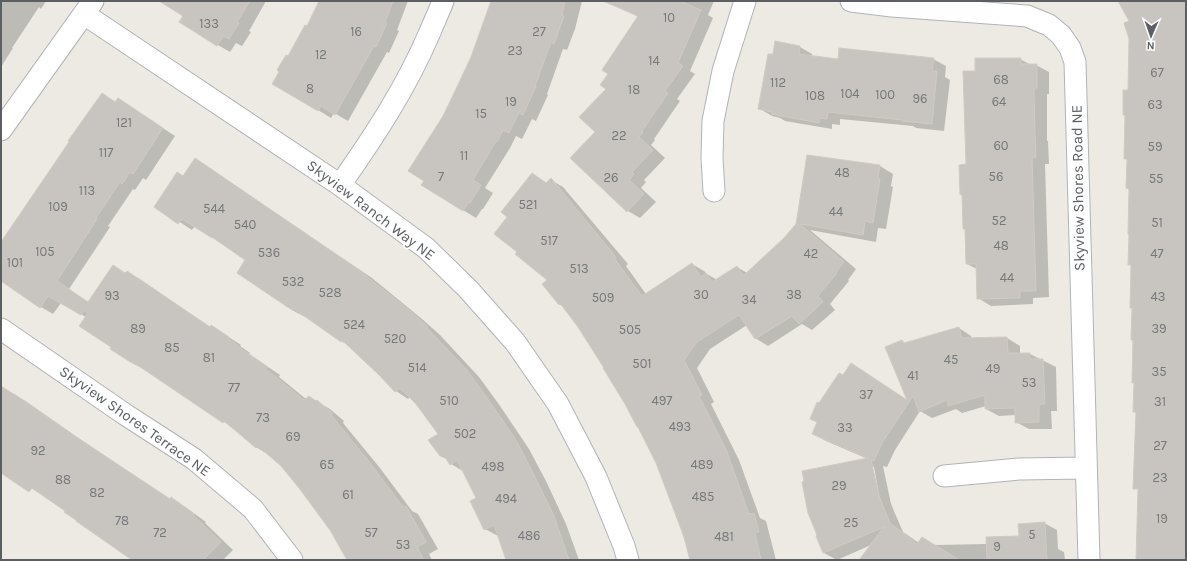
<svg xmlns="http://www.w3.org/2000/svg" width="1187" height="561" font-family="Karla,sans-serif">
<style>
.shadow{fill:#0003;fill-rule:evenodd}
.building{fill:#c8c5c0;stroke:#d1cbc1}
.lines{fill:none;stroke-linecap:round;stroke-linejoin:round}
.street-casing{stroke:#b0b4b7;stroke-width:23}
.street{stroke:#fff;stroke-width:21}
.labels{text-anchor:middle;dominant-baseline:central;stroke-width:3.5;stroke-linejoin:round;paint-order:stroke}
.number-label{font-size:13px;fill:#76787a}
.street-label{font-size:15px;fill:#5b5f63;stroke:#fff}
</style>
<rect width="100%" height="100%" fill="#edeae3"/>
<path class="shadow" d="M 1,1 L 46,1 L 41,9 L 39,7 L 12,48 L 13,48 L 1,67 Z
M 165,1 L 266,1 L 249,31 L 251,32 L 242,46 L 236,43 L 230,52 L 218,45 L 184,16 Z
M 320,1 L 408,1 L 397,30 L 399,31 L 389,53 L 387,52 L 348,121 L 334,113 L 331,118 L 318,110 L 288,57 L 308,28 Z
M 492,1 L 582,1 L 575,29 L 567,50 L 563,49 L 547,94 L 548,95 L 536,121 L 532,119 L 522,139 L 516,136 L 510,148 L 485,188 L 493,193 L 483,209 L 482,209 L 476,218 L 422,185 L 425,180 L 444,116 L 472,58 Z
M 629,1 L 714,1 L 708,15 L 713,18 L 690,71 L 695,74 L 677,99 L 680,101 L 654,139 L 655,140 L 651,145 L 665,158 L 644,180 L 646,182 L 641,188 L 656,202 L 640,218 L 628,211 L 596,132 L 607,89 L 609,74 L 638,17 L 626,10 Z
M 800,47 L 812,54 L 812,57 L 839,60 L 933,59 L 946,66 L 945,77 L 950,80 L 944,131 L 916,128 L 913,126 L 840,119 L 840,125 L 832,124 L 832,129 L 785,121 L 780,118 L 772,116 L 760,109 L 773,56 Z
M 1020,59 L 1031,65 L 1036,65 L 1049,72 L 1049,94 L 1047,94 L 1047,141 L 1048,141 L 1049,164 L 1045,164 L 1049,297 L 1033,298 L 1033,304 L 991,306 L 978,298 L 977,269 L 967,264 L 963,195 L 961,194 L 968,165 L 976,72 Z
M 102,94 L 116,102 L 118,99 L 175,136 L 146,180 L 143,178 L 135,190 L 133,189 L 108,226 L 110,227 L 69,289 L 89,303 L 127,272 L 140,279 L 211,328 L 212,326 L 241,345 L 240,346 L 250,353 L 249,354 L 280,375 L 279,377 L 306,399 L 309,397 L 330,409 L 344,421 L 343,423 L 380,468 L 412,511 L 418,514 L 438,549 L 429,554 L 432,560 L 348,560 L 331,529 L 282,465 L 269,455 L 256,447 L 235,429 L 224,422 L 145,370 L 132,363 L 112,347 L 86,317 L 61,303 L 53,314 L 41,307 L 1,280 L 1,244 Z
M 808,156 L 880,166 L 893,174 L 891,186 L 893,187 L 886,229 L 878,228 L 876,242 L 810,230 L 856,269 L 848,280 L 849,281 L 830,304 L 835,310 L 812,330 L 802,324 L 768,346 L 755,338 L 747,325 L 710,349 L 697,368 L 714,402 L 711,404 L 739,460 L 760,518 L 766,521 L 776,560 L 690,560 L 684,537 L 657,463 L 626,403 L 579,327 L 564,307 L 559,304 L 548,280 L 518,252 L 509,217 L 532,174 L 547,183 L 551,180 L 563,187 L 628,264 L 626,266 L 646,294 L 692,264 L 704,271 L 707,274 L 717,280 L 737,267 L 747,273 L 785,238 L 797,224 Z
M 195,159 L 208,167 L 372,278 L 422,319 L 440,335 L 479,377 L 498,403 L 529,449 L 546,481 L 566,524 L 579,560 L 508,560 L 499,536 L 498,536 L 485,529 L 478,498 L 463,471 L 451,464 L 449,460 L 440,456 L 439,434 L 417,404 L 410,397 L 408,399 L 396,391 L 351,347 L 341,341 L 306,316 L 305,317 L 292,310 L 238,272 L 246,260 L 195,226 L 192,230 L 155,206 L 183,177 Z
M 959,328 L 971,336 L 972,339 L 1007,338 L 1020,346 L 1020,354 L 1030,354 L 1056,367 L 1057,411 L 1051,411 L 1052,429 L 1029,429 L 1016,422 L 1016,415 L 999,416 L 986,409 L 986,406 L 962,413 L 956,409 L 932,418 L 920,411 L 895,450 L 887,467 L 883,466 L 891,504 L 903,532 L 919,543 L 935,545 L 987,544 L 1020,537 L 1044,523 L 1057,530 L 1058,549 L 1064,552 L 1065,560 L 860,560 L 871,545 L 837,560 L 824,553 L 817,536 L 868,459 L 826,441 L 813,434 L 908,401 L 902,342 L 906,344 ZM 872,467 L 874,467 L 880,501 L 878,501 Z
M 1,386 L 27,402 L 87,444 L 170,500 L 171,498 L 184,506 L 206,522 L 205,523 L 233,550 L 223,560 L 134,560 L 66,510 L 1,469 Z"/>
<path class="building" d="M 159,1 L 250,1 L 237,22 L 239,23 L 229,39 L 223,36 L 217,46 L 179,22 L 183,16 Z
M 319,1 L 393,1 L 385,22 L 387,23 L 376,47 L 374,46 L 335,115 L 321,106 L 318,111 L 272,84 L 279,72 L 277,70 L 286,55 L 288,56 L 305,25 L 307,26 Z
M 491,1 L 565,1 L 562,15 L 564,16 L 554,44 L 551,42 L 535,86 L 536,86 L 523,115 L 519,113 L 509,133 L 503,130 L 497,142 L 496,141 L 473,180 L 481,185 L 470,203 L 469,202 L 463,211 L 421,185 L 424,181 L 408,171 L 443,116 L 456,89 L 471,57 Z
M 603,1 L 680,1 L 701,10 L 678,63 L 683,66 L 665,91 L 668,93 L 642,131 L 643,132 L 639,137 L 653,150 L 632,172 L 634,174 L 629,180 L 644,194 L 627,212 L 570,158 L 595,132 L 579,117 L 606,89 L 600,85 L 608,74 L 602,70 L 638,16 Z
M 1118,1 L 1186,1 L 1186,560 L 1136,560 L 1138,489 L 1133,489 L 1136,412 L 1133,412 L 1134,383 L 1132,383 L 1133,340 L 1131,340 L 1132,308 L 1130,308 L 1131,265 L 1128,265 L 1129,234 L 1128,234 L 1129,189 L 1126,188 L 1127,159 L 1124,159 L 1125,115 L 1123,115 L 1123,90 L 1128,90 L 1129,39 L 1124,23 L 1129,21 Z
M 775,41 L 800,46 L 799,54 L 838,59 L 839,48 L 934,58 L 932,71 L 937,71 L 932,124 L 902,121 L 902,120 L 828,112 L 827,119 L 820,118 L 819,123 L 771,114 L 772,112 L 758,109 L 768,54 L 773,54 Z
M 975,58 L 1021,58 L 1021,64 L 1037,64 L 1037,88 L 1034,88 L 1035,133 L 1036,157 L 1032,158 L 1036,291 L 1020,291 L 1020,298 L 977,299 L 976,264 L 966,264 L 965,229 L 963,229 L 962,194 L 960,195 L 959,165 L 966,164 L 963,71 L 975,71 Z
M 102,93 L 115,102 L 118,98 L 163,128 L 133,174 L 130,172 L 122,184 L 120,182 L 96,218 L 97,219 L 57,281 L 88,302 L 113,265 L 125,273 L 127,271 L 210,327 L 211,325 L 229,337 L 228,338 L 237,345 L 237,346 L 268,367 L 266,369 L 304,400 L 309,396 L 316,401 L 317,400 L 332,413 L 331,415 L 367,459 L 403,507 L 406,506 L 426,542 L 417,547 L 424,560 L 347,560 L 330,530 L 299,488 L 281,466 L 258,446 L 256,448 L 224,421 L 223,423 L 133,362 L 132,363 L 110,349 L 111,347 L 79,326 L 88,313 L 84,310 L 81,315 L 48,296 L 40,308 L 1,281 L 1,242 L 69,142 L 68,141 Z
M 807,155 L 880,165 L 878,178 L 880,179 L 873,223 L 865,221 L 863,235 L 800,224 L 844,262 L 836,272 L 837,273 L 818,296 L 823,302 L 799,324 L 792,316 L 755,339 L 739,315 L 697,342 L 684,360 L 702,395 L 699,396 L 727,452 L 749,514 L 754,513 L 759,532 L 755,533 L 761,560 L 690,560 L 684,537 L 656,463 L 638,427 L 637,427 L 625,404 L 603,368 L 604,368 L 578,327 L 560,303 L 559,305 L 542,284 L 547,280 L 515,254 L 517,252 L 494,234 L 507,217 L 501,212 L 532,173 L 546,183 L 551,178 L 616,257 L 614,258 L 642,296 L 692,263 L 701,277 L 706,273 L 712,282 L 737,266 L 743,276 L 784,238 L 796,224 Z
M 195,158 L 359,270 L 409,310 L 428,327 L 427,328 L 466,369 L 485,395 L 516,440 L 533,473 L 554,516 L 569,560 L 506,560 L 494,525 L 484,530 L 470,501 L 476,498 L 457,460 L 450,465 L 443,454 L 440,456 L 428,440 L 438,434 L 416,404 L 400,388 L 395,392 L 379,375 L 342,340 L 341,342 L 293,308 L 292,310 L 237,273 L 245,260 L 212,237 L 212,238 L 182,219 L 178,224 L 154,207 L 177,172 L 183,176 Z
M 959,327 L 962,338 L 1007,337 L 1008,353 L 1030,353 L 1030,359 L 1043,359 L 1045,404 L 1039,405 L 1039,422 L 1015,423 L 1015,408 L 985,409 L 985,395 L 948,406 L 947,400 L 919,412 L 913,396 L 882,443 L 874,461 L 871,460 L 879,496 L 890,523 L 917,544 L 922,537 L 959,560 L 859,560 L 884,527 L 823,553 L 816,536 L 817,535 L 808,513 L 802,482 L 804,481 L 802,471 L 868,458 L 812,434 L 817,422 L 810,419 L 817,402 L 819,403 L 839,373 L 843,375 L 851,363 L 907,400 L 885,347 L 902,340 L 904,343 Z
M 1,386 L 14,395 L 14,394 L 75,436 L 170,499 L 171,497 L 194,514 L 193,515 L 221,542 L 203,560 L 132,560 L 76,521 L 76,520 L 64,512 L 65,511 L 32,488 L 29,492 L 1,473 Z
M 1045,522 L 1047,560 L 987,560 L 986,537 L 1019,536 L 1018,524 Z"/>
<g class="lines">
<g class="street-casing">
<path id="street" d="M 851,1 L 892,6 L 1027,16 L 1049,25 L 1061,35 L 1070,48 L 1075,62 L 1089,560
M 84,14 L 340,185 L 426,248 L 468,289 L 515,342 L 558,404 L 596,477 L 624,546 L 628,560
M 1,130 L 93,1
M 340,185 C 375,135 406,88 430,32 C 434,22 439,12 443,1
M 714,191 L 712,158 L 713,121 L 723,71 L 745,1
M 1,329 L 126,415 L 194,459 L 253,509 L 292,560
M 944,476 L 1019,469 L 1085,468"/>
</g>
<use href="#street" class="street"/>
</g>
<g class="labels">
<g class="number-label">
<text x="669" y="17">10</text>
<text x="209" y="23">133</text>
<text x="356" y="31">16</text>
<text x="539" y="31">27</text>
<text x="515" y="50">23</text>
<text x="321" y="54">12</text>
<text x="654" y="60">14</text>
<text x="1157" y="72">67</text>
<text x="1001" y="79">68</text>
<text x="778" y="82">112</text>
<text x="310" y="88">8</text>
<text x="634" y="89">18</text>
<text x="850" y="93">104</text>
<text x="885" y="94">100</text>
<text x="815" y="95">108</text>
<text x="920" y="98">96</text>
<text x="511" y="101">19</text>
<text x="999" y="101">64</text>
<text x="1155" y="104">63</text>
<text x="481" y="113">15</text>
<text x="124" y="122">121</text>
<text x="619" y="135">22</text>
<text x="1001" y="145">60</text>
<text x="1155" y="146">59</text>
<text x="106" y="152">117</text>
<text x="464" y="155">11</text>
<text x="842" y="172">48</text>
<text x="441" y="176">7</text>
<text x="996" y="176">56</text>
<text x="611" y="177">26</text>
<text x="1156" y="178">55</text>
<text x="87" y="190">113</text>
<text x="528" y="204">521</text>
<text x="58" y="206">109</text>
<text x="214" y="208">544</text>
<text x="836" y="211">44</text>
<text x="999" y="220">52</text>
<text x="1157" y="222">51</text>
<text x="245" y="224">540</text>
<text x="549" y="240">517</text>
<text x="1001" y="245">48</text>
<text x="45" y="251">105</text>
<text x="269" y="252">536</text>
<text x="811" y="253">42</text>
<text x="1157" y="253">47</text>
<text x="15" y="262">101</text>
<text x="579" y="268">513</text>
<text x="1007" y="277">44</text>
<text x="293" y="281">532</text>
<text x="330" y="292">528</text>
<text x="701" y="294">30</text>
<text x="794" y="294">38</text>
<text x="112" y="295">93</text>
<text x="1158" y="296">43</text>
<text x="603" y="297">509</text>
<text x="749" y="299">34</text>
<text x="354" y="324">524</text>
<text x="138" y="328">89</text>
<text x="1159" y="328">39</text>
<text x="630" y="329">505</text>
<text x="395" y="338">520</text>
<text x="172" y="347">85</text>
<text x="209" y="357">81</text>
<text x="951" y="359">45</text>
<text x="642" y="363">501</text>
<text x="417" y="367">514</text>
<text x="993" y="368">49</text>
<text x="1159" y="371">35</text>
<text x="913" y="375">41</text>
<text x="1029" y="382">53</text>
<text x="234" y="387">77</text>
<text x="866" y="394">37</text>
<text x="449" y="400">510</text>
<text x="662" y="400">497</text>
<text x="1160" y="401">31</text>
<text x="263" y="417">73</text>
<text x="680" y="426">493</text>
<text x="845" y="427">33</text>
<text x="465" y="433">502</text>
<text x="293" y="436">69</text>
<text x="1160" y="445">27</text>
<text x="38" y="450">92</text>
<text x="327" y="464">65</text>
<text x="702" y="464">489</text>
<text x="493" y="466">498</text>
<text x="1160" y="477">23</text>
<text x="63" y="479">88</text>
<text x="839" y="485">29</text>
<text x="97" y="492">82</text>
<text x="348" y="494">61</text>
<text x="703" y="496">485</text>
<text x="506" y="498">494</text>
<text x="1162" y="518">19</text>
<text x="122" y="520">78</text>
<text x="851" y="522">25</text>
<text x="160" y="532">72</text>
<text x="371" y="532">57</text>
<text x="1032" y="534">5</text>
<text x="529" y="535">486</text>
<text x="724" y="536">481</text>
<text x="403" y="544">53</text>
<text x="997" y="546">9</text>
</g>
<g class="street-label">
<text transform="translate(1078 188) rotate(-91)">Skyview Shores Road NE</text>
<text transform="translate(371 210) rotate(37)">Skyview Ranch Way NE</text>
<text transform="translate(135 421) rotate(35)">Skyview Shores Terrace NE</text>
</g>
</g>
<rect width="1187" height="561" fill="none" stroke="#5b5f63" stroke-width="4"/>
<g transform="translate(1151 36) rotate(182)" stroke="#ffffff" stroke-width="3" paint-order="stroke">
<path d="M0-3L7 15L0 10L-7 15Z" fill="#5b5f63"/>
<text y="-6" font-size="11" font-weight="bold" text-anchor="middle" fill="#5b5f63">N</text>
</g>
</svg>
